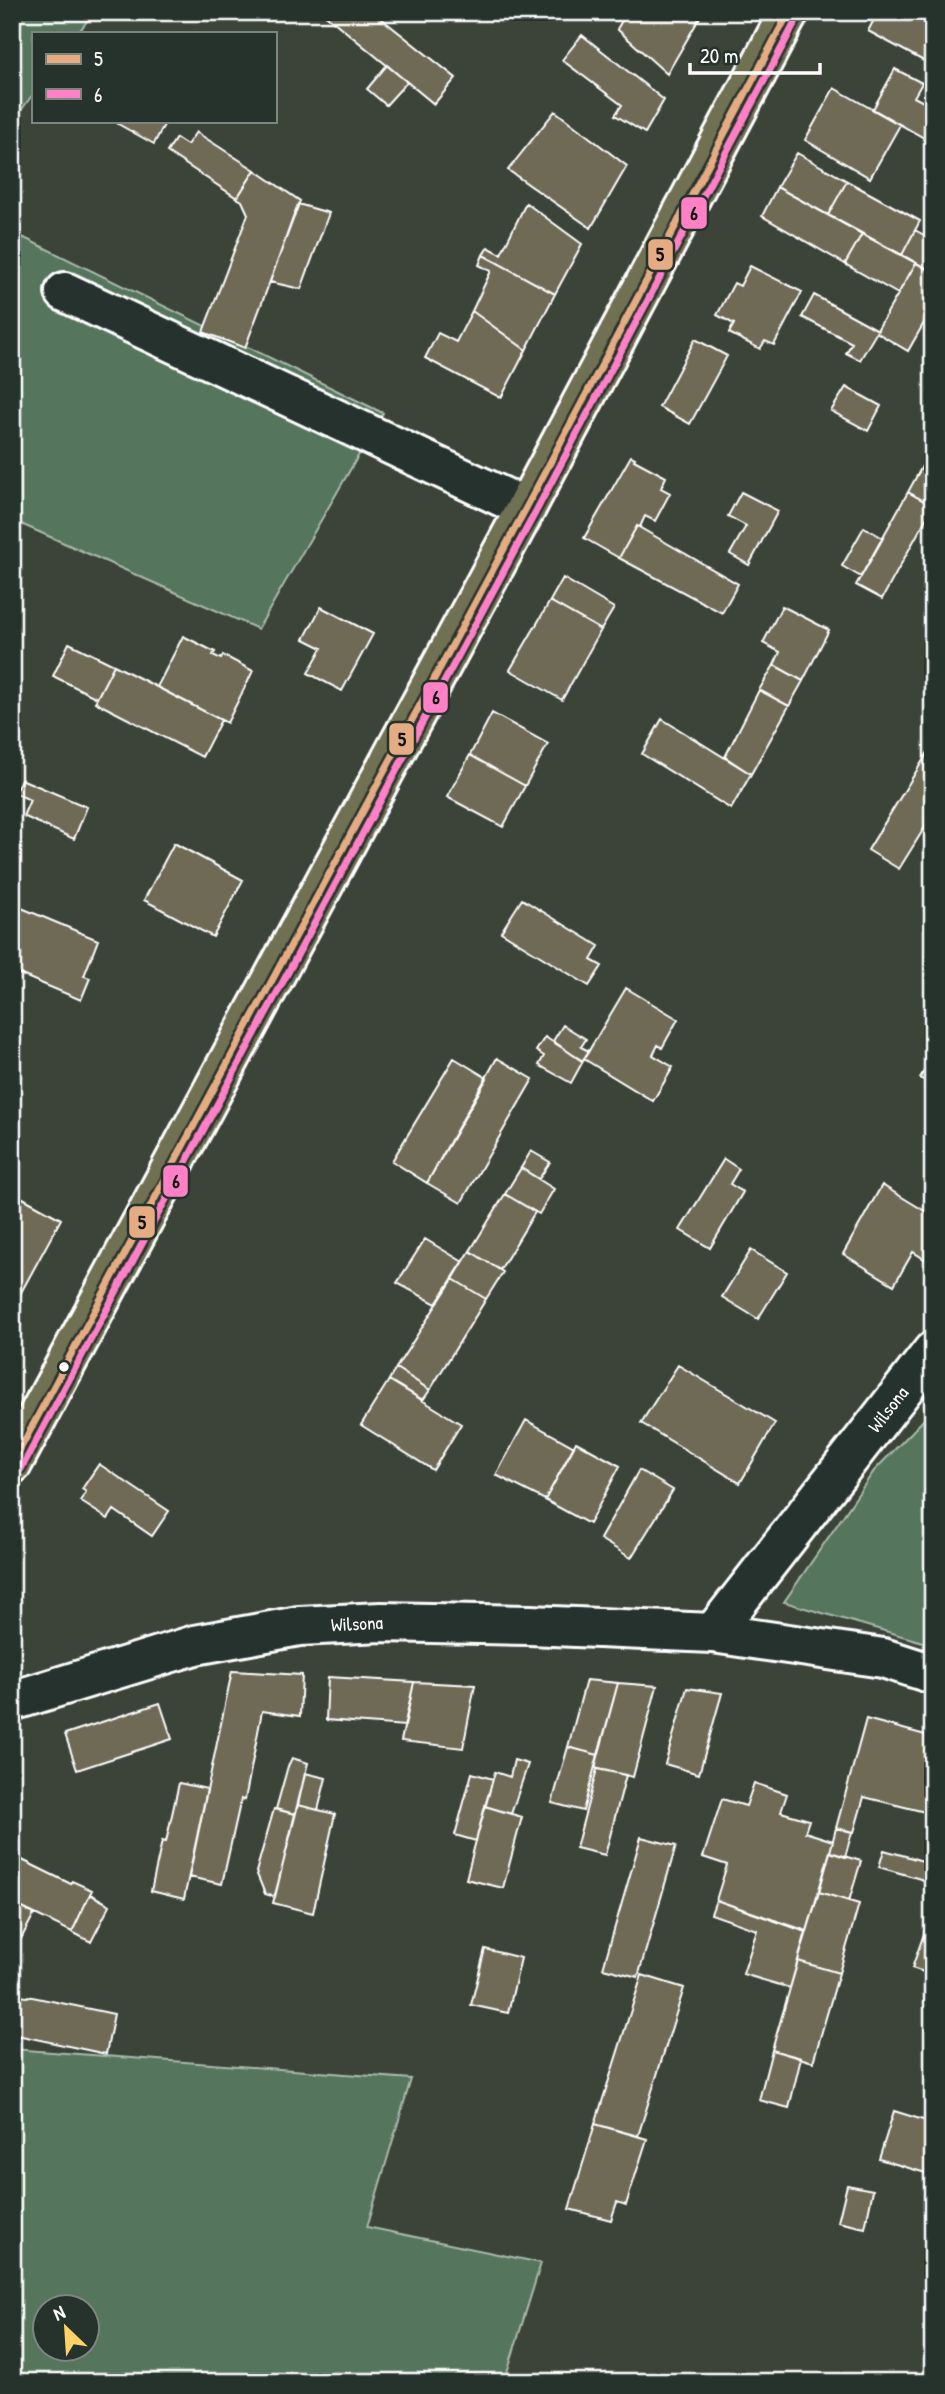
<svg xmlns="http://www.w3.org/2000/svg" width="945" height="2394" font-family="'Patrick Hand',sans-serif">
<style>
.green{fill:#56745d;stroke:#aabaae;stroke-width:2;fill-rule:evenodd}
.building{fill:#6e6b57;stroke:#fff;stroke-width:2}
.lines{fill:none;stroke-linecap:round;stroke-linejoin:round}
.minor-casing{stroke:#fff;stroke-width:44}
.major-casing{stroke:#fff;stroke-width:44}
.minor{stroke:#26332d;stroke-width:38}
.major{stroke:#706f52;stroke-width:38}
.bus-1-casing{stroke:#26332d;stroke-width:12}
.bus-2-casing{stroke:#26332d;stroke-width:12}
.bus-1{stroke:#e5ac83;stroke-width:7}
.bus-2{stroke:#ff80c5;stroke-width:7}
.bus-dot{fill:#fff;stroke:#26332d;stroke-width:2.5}
.labels{text-anchor:middle;dominant-baseline:central;stroke-width:7;stroke-linejoin:round;paint-order:stroke}
.street-label{font-size:19px;fill:#fff;stroke:#26332d}
.line-badge{stroke:#26332d;stroke-width:2.5}
.pale-badge-label{font-size:19px;text-anchor:middle;font-weight:bold;fill:#111}
</style>
<rect width="100%" height="100%" fill="#3c443a"/>
<filter id="ink" filterUnits="userSpaceOnUse"><feTurbulence type="fractalNoise" baseFrequency=".0143" numOctaves="2"/><feDisplacementMap in="SourceGraphic" scale="14" xChannelSelector="R" yChannelSelector="G"/><feConvolveMatrix kernelMatrix="1 2 1 2 8 2 1 2 1" color-interpolation-filters="sRGB"/></filter>
<g filter="url(#ink)">
<path class="green" d="M 12,12 L 94,12 L 78,33 L 33,33 L 33,94 L 12,123 Z
M 12,232 L 383,413 L 258,629 L 12,520 Z
M 933,1410 L 933,1645 L 784,1602 L 874,1471 Z
M 12,2049 L 411,2079 L 367,2227 L 541,2263 L 504,2382 L 12,2382 ZM 46,2306 L 88,2306 L 88,2348 L 46,2348 Z"/>
<path class="building" d="M 322,12 L 373,12 L 456,78 L 434,104 Z
M 627,12 L 703,12 L 667,74 L 617,29 Z
M 878,12 L 933,13 L 933,66 L 868,31 Z
M 582,35 L 664,100 L 645,133 L 615,115 L 622,105 L 562,60 Z
M 387,65 L 407,82 L 386,105 L 367,89 Z
M 895,69 L 922,83 L 914,97 L 933,107 L 933,143 L 873,109 Z
M 834,88 L 900,125 L 870,178 L 805,140 Z
M 555,111 L 627,166 L 591,228 L 508,170 Z
M 120,121 L 166,121 L 154,144 L 118,124 Z
M 196,132 L 255,170 L 237,198 L 167,152 L 176,138 L 187,145 Z
M 797,153 L 847,181 L 828,215 L 777,187 Z
M 255,170 L 300,201 L 245,348 L 203,332 L 248,214 L 242,201 L 237,198 Z
M 847,181 L 920,221 L 902,255 L 828,215 Z
M 777,187 L 862,234 L 845,264 L 762,216 Z
M 526,203 L 582,244 L 555,294 L 483,255 L 488,247 L 501,254 Z
M 298,204 L 329,213 L 301,289 L 270,282 Z
M 915,230 L 933,240 L 933,272 L 902,255 Z
M 862,234 L 916,263 L 898,294 L 845,264 Z
M 483,255 L 555,294 L 526,350 L 472,311 L 491,271 L 479,265 Z
M 916,263 L 933,272 L 933,307 L 908,351 L 876,332 Z
M 750,266 L 802,292 L 774,345 L 765,341 L 760,349 L 729,333 L 734,324 L 717,315 L 734,283 L 740,286 Z
M 814,295 L 878,330 L 860,360 L 846,353 L 852,343 L 802,317 Z
M 472,311 L 526,350 L 501,398 L 425,358 L 438,333 L 456,342 Z
M 695,339 L 727,356 L 690,424 L 659,407 Z
M 846,387 L 881,406 L 868,431 L 831,411 Z
M 631,456 L 635,458 L 634,460 L 666,477 L 661,488 L 670,493 L 655,521 L 645,516 L 640,527 L 637,526 L 619,558 L 584,538 Z
M 933,458 L 933,506 L 908,492 L 926,459 L 930,462 Z
M 741,492 L 778,511 L 749,565 L 730,554 L 746,526 L 728,516 Z
M 908,492 L 933,506 L 882,599 L 856,585 Z
M 637,526 L 738,584 L 722,613 L 619,558 Z
M 864,527 L 883,538 L 861,577 L 842,566 Z
M 563,578 L 614,608 L 601,630 L 550,601 Z
M 550,601 L 601,630 L 562,700 L 510,670 Z
M 782,606 L 829,630 L 803,681 L 774,665 L 780,652 L 763,643 Z
M 321,607 L 373,634 L 342,691 L 308,673 L 322,648 L 304,639 Z
M 183,636 L 215,652 L 213,655 L 221,659 L 223,655 L 253,671 L 227,723 L 157,687 Z
M 69,643 L 114,665 L 97,698 L 53,676 Z
M 114,665 L 221,720 L 202,757 L 95,702 Z
M 774,665 L 803,681 L 789,706 L 759,690 Z
M 759,690 L 789,706 L 751,774 L 725,757 Z
M 492,713 L 548,744 L 525,786 L 470,755 Z
M 662,719 L 751,774 L 731,809 L 642,754 Z
M 933,744 L 933,814 L 899,869 L 868,850 Z
M 470,755 L 525,786 L 503,827 L 447,797 Z
M 21,779 L 87,807 L 74,839 L 23,816 L 30,800 L 15,793 Z
M 174,843 L 243,880 L 213,937 L 144,900 Z
M 522,899 L 599,946 L 591,960 L 602,966 L 589,986 L 501,932 Z
M 12,904 L 98,940 L 84,976 L 90,978 L 81,1000 L 12,971 Z
M 626,988 L 678,1019 L 662,1048 L 658,1045 L 653,1055 L 673,1067 L 653,1101 L 584,1059 Z
M 563,1025 L 586,1039 L 581,1047 L 589,1051 L 582,1061 L 553,1041 Z
M 545,1037 L 583,1061 L 571,1083 L 539,1065 L 544,1056 L 536,1051 Z
M 933,1056 L 933,1086 L 920,1078 Z
M 454,1058 L 487,1078 L 427,1183 L 392,1161 Z
M 497,1058 L 533,1079 L 461,1203 L 427,1183 Z
M 531,1151 L 550,1162 L 539,1179 L 521,1168 Z
M 724,1159 L 739,1169 L 730,1184 L 743,1192 L 710,1248 L 680,1230 Z
M 521,1168 L 554,1189 L 539,1214 L 505,1194 Z
M 882,1185 L 933,1216 L 933,1248 L 926,1260 L 913,1252 L 894,1285 L 843,1254 Z
M 12,1192 L 61,1219 L 18,1298 L 12,1295 Z
M 505,1194 L 535,1212 L 500,1270 L 470,1251 Z
M 425,1239 L 463,1262 L 436,1304 L 397,1283 Z
M 751,1250 L 787,1272 L 758,1319 L 722,1297 Z
M 470,1251 L 503,1272 L 486,1299 L 453,1279 Z
M 453,1279 L 486,1299 L 430,1390 L 396,1368 Z
M 678,1365 L 775,1423 L 740,1483 L 641,1423 Z
M 396,1368 L 430,1390 L 423,1400 L 389,1380 Z
M 389,1380 L 461,1424 L 433,1470 L 361,1425 Z
M 526,1420 L 574,1447 L 545,1500 L 496,1475 Z
M 576,1442 L 620,1466 L 589,1524 L 545,1500 Z
M 99,1464 L 169,1511 L 152,1536 L 114,1510 L 108,1519 L 80,1501 L 86,1492 L 82,1489 Z
M 639,1470 L 673,1490 L 631,1558 L 600,1539 Z
M 232,1671 L 302,1675 L 300,1716 L 262,1711 L 245,1800 L 241,1799 L 222,1884 L 189,1877 Z
M 328,1677 L 414,1682 L 405,1726 L 326,1720 Z
M 586,1680 L 618,1683 L 598,1755 L 568,1747 Z
M 414,1682 L 475,1685 L 463,1748 L 401,1741 Z
M 618,1683 L 657,1686 L 633,1777 L 595,1768 Z
M 687,1688 L 722,1693 L 699,1774 L 665,1764 Z
M 160,1703 L 172,1739 L 77,1770 L 65,1734 Z
M 866,1719 L 933,1737 L 933,1814 L 864,1797 L 854,1832 L 836,1828 Z
M 568,1747 L 598,1755 L 583,1811 L 552,1803 Z
M 292,1758 L 308,1763 L 295,1814 L 276,1809 L 288,1766 Z
M 514,1760 L 528,1764 L 511,1814 L 485,1806 L 495,1772 L 510,1777 Z
M 597,1769 L 626,1775 L 605,1855 L 576,1848 Z
M 305,1773 L 326,1778 L 318,1810 L 298,1805 Z
M 472,1773 L 493,1779 L 476,1841 L 455,1835 Z
M 179,1783 L 207,1789 L 184,1899 L 151,1891 L 162,1841 L 166,1842 Z
M 754,1783 L 787,1794 L 781,1812 L 809,1820 L 805,1832 L 833,1841 L 807,1931 L 716,1900 L 727,1865 L 703,1857 L 722,1799 L 746,1806 Z
M 298,1805 L 335,1814 L 313,1913 L 273,1903 Z
M 485,1806 L 522,1817 L 503,1888 L 466,1879 Z
M 274,1809 L 295,1814 L 275,1897 L 265,1894 L 256,1872 Z
M 836,1828 L 852,1832 L 845,1857 L 830,1852 Z
M 641,1837 L 676,1846 L 638,1977 L 603,1968 Z
M 884,1850 L 930,1863 L 924,1880 L 879,1867 Z
M 830,1852 L 861,1861 L 849,1901 L 819,1892 Z
M 12,1855 L 71,1884 L 72,1881 L 92,1890 L 72,1932 L 12,1903 Z
M 819,1892 L 859,1904 L 839,1973 L 798,1961 Z
M 90,1894 L 110,1905 L 91,1942 L 72,1932 Z
M 716,1900 L 806,1932 L 790,1988 L 743,1974 L 757,1930 L 711,1914 Z
M 12,1903 L 34,1914 L 21,1939 L 12,1934 Z
M 933,1908 L 933,1975 L 912,1968 Z
M 485,1949 L 521,1958 L 508,2013 L 471,2005 Z
M 798,1961 L 839,1973 L 813,2062 L 772,2050 Z
M 642,1975 L 684,1988 L 638,2136 L 595,2124 Z
M 12,1995 L 27,1997 L 28,1996 L 114,2014 L 106,2054 L 12,2034 Z
M 772,2050 L 801,2058 L 789,2108 L 759,2100 Z
M 894,2111 L 933,2123 L 933,2163 L 929,2174 L 879,2159 Z
M 595,2124 L 647,2139 L 626,2205 L 617,2202 L 611,2220 L 569,2209 Z
M 847,2185 L 873,2190 L 865,2228 L 838,2222 Z"/>
<g class="lines">
<g class="minor-casing">
<g id="minor">
<path d="M 65,292 L 526,508"/>
<path id="s1" d="M 713,1633 L 933,1351"/>
<path id="s2" d="M 12,1701 L 195,1645 L 299,1626 L 381,1622 L 530,1625 L 713,1633 L 883,1658 L 933,1674"/>
</g>
</g>
<g class="major-casing">
<path id="major" d="M 12,1464 L 526,508 L 789,12"/>
</g>
<use href="#minor" class="minor"/>
<use href="#major" class="major"/>
<g class="bus-1-casing">
<path id="bus-1" d="M 12,1464 L 526,508 L 789,12"/>
</g>
<g class="bus-2-casing">
<path id="bus-2" d="M 21,1469 L 535,513 L 798,17"/>
</g>
<use href="#bus-1" class="bus-1"/>
<use href="#bus-2" class="bus-2"/>
</g>
</g>
<circle class="bus-dot" cx="64" cy="1367" r="6"/>
<g class="labels">
<g class="street-label">
<text stroke="none"><textPath href="#s1" startOffset="284">Wilsona</textPath></text>
<text stroke="none"><textPath href="#s2" startOffset="355">Wilsona</textPath></text>
</g>
</g>
<g class="line-badge">
<rect x="680" y="196" width="28" height="34" rx="7" fill="#ff80c5"/>
<rect x="647" y="238" width="27" height="33" rx="7" fill="#e5ac83"/>
<rect x="422" y="681" width="27" height="33" rx="7" fill="#ff80c5"/>
<rect x="388" y="722" width="27" height="34" rx="7" fill="#e5ac83"/>
<rect x="162" y="1164" width="27" height="34" rx="7" fill="#ff80c5"/>
<rect x="128" y="1205" width="28" height="34" rx="7" fill="#e5ac83"/>
</g>
<g class="pale-badge-label">
<text x="694" y="220">6</text>
<text x="660" y="261">5</text>
<text x="436" y="704">6</text>
<text x="402" y="746">5</text>
<text x="176" y="1188">6</text>
<text x="142" y="1229">5</text>
</g>
<rect width="945" height="2394" fill="none" stroke="#26332d" stroke-width="42"/>
<rect x="21" y="21" width="903" height="2352" fill="none" stroke="#fff" stroke-width="2.5" filter="url(#ink)"/>
<rect x="32" y="32" width="245" height="91" fill="#26332d" stroke="#7d8581" stroke-width="2"/>
<rect x="46" y="54" width="35" height="10" fill="#e5ac83" stroke="#7d8581" stroke-width="2"/>
<text x="94" y="66" font-size="21" fill="#ffffff">5</text>
<rect x="46" y="89" width="35" height="10" fill="#ff80c5" stroke="#7d8581" stroke-width="2"/>
<text x="94" y="102" font-size="21" fill="#ffffff">6</text>
<g transform="translate(66 2328) rotate(335)"><circle r="33" fill="#26332d" stroke="#7d8581" stroke-width="2"/>
<path d="M0-5L12 26L0 18L-12 26Z" fill="#ffd166"/>
<text y="-10" font-size="19" font-weight="bold" text-anchor="middle" fill="#ffffff">N</text>
</g>
<path d="M690 63v10h130v-10" fill="none" stroke="#ffffff" stroke-width="3.5"/>
<text x="700" y="63" font-size="21" fill="#ffffff" stroke="#26332d" stroke-width="5" paint-order="stroke">20 m</text>
</svg>
